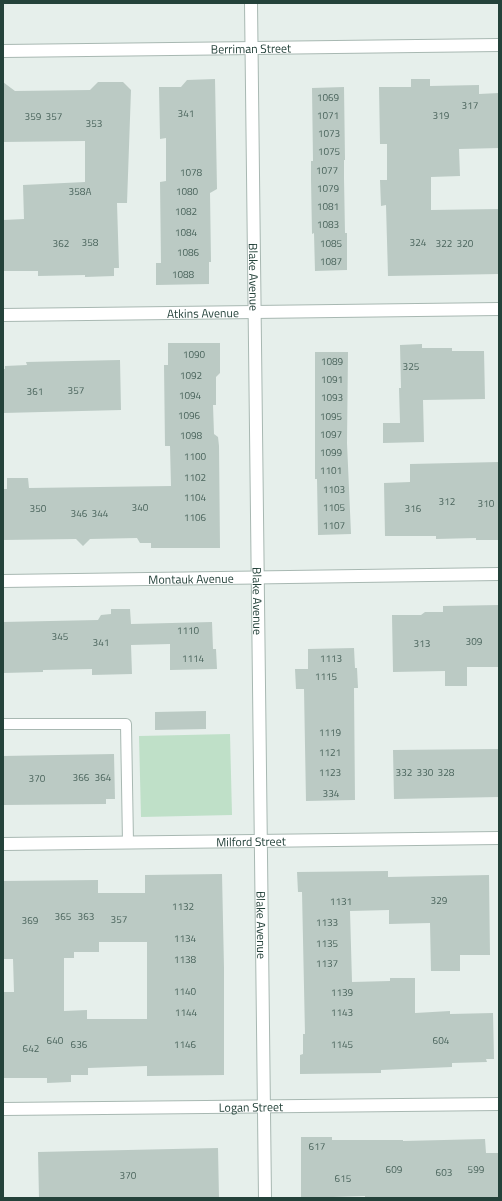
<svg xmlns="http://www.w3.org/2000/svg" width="502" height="1201" font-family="'Titillium Web',sans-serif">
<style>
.green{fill:#bfe0c8}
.building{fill:#bbcac4;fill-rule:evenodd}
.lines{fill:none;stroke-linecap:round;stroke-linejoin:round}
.service-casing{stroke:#a8b8b2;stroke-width:12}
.minor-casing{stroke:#a8b8b2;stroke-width:14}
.service{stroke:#fff;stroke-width:10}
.minor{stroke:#fff;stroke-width:12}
.labels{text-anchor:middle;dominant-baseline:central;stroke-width:3;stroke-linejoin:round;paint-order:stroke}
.number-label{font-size:10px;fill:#4a645c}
.street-label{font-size:12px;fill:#24423a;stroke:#f7fbf9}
</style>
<rect width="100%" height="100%" fill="#e6efeb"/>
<path class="green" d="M 230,734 L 232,815 L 141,817 L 139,736 Z"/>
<path class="building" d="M 215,79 L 217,189 L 210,193 L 211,262 L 209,262 L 209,284 L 156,285 L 156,263 L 161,263 L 160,182 L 166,181 L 166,138 L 160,139 L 159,87 L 181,87 L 187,80 Z
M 411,79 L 430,79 L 430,86 L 479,85 L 479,94 L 499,93 L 499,148 L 459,149 L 460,176 L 431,177 L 431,210 L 499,209 L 499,274 L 388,276 L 386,205 L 381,206 L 380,180 L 387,180 L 387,144 L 380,144 L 379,87 L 411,87 Z
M 3,82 L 15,91 L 90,90 L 98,82 L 123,82 L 131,90 L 127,203 L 117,203 L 119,268 L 114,268 L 114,276 L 85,277 L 85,275 L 38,276 L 38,271 L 3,271 L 3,220 L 24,219 L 23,185 L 85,182 L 85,141 L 3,142 Z
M 344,87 L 345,160 L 344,160 L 344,178 L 345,233 L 347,233 L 347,270 L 315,271 L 314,233 L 312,234 L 311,179 L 311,161 L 313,161 L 312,88 Z
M 168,343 L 220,343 L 220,373 L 216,377 L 216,405 L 213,405 L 214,434 L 218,437 L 219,446 L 220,548 L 151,548 L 151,543 L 140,543 L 137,538 L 90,539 L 83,546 L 76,539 L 3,540 L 3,489 L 7,489 L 7,478 L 28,478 L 29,488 L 171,486 L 170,446 L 165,446 L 164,365 L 168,365 Z
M 422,344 L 422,348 L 452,348 L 452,351 L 484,351 L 485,399 L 423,400 L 424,442 L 383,443 L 383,423 L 400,423 L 399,388 L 401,388 L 400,345 Z
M 315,352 L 348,352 L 347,443 L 351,534 L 318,535 L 317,479 L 315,479 Z
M 120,360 L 121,410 L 3,413 L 3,369 L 5,369 L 5,366 L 27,365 L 26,362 Z
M 499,462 L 499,540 L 476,540 L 476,538 L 436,539 L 436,536 L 385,536 L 384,483 L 410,482 L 410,464 Z
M 499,605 L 499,667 L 467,667 L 467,686 L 445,686 L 445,671 L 393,672 L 392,615 L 421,615 L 425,612 L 443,612 L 443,606 Z
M 111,609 L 130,609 L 131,624 L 212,622 L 213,649 L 216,649 L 217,669 L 170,670 L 170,644 L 131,645 L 132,674 L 92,675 L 92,669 L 43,670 L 43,672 L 3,673 L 3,622 L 98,620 L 101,615 L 111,614 Z
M 354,648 L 355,668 L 357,668 L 358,688 L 354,688 L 355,800 L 306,801 L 304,689 L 296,689 L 295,669 L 308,669 L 308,649 Z
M 206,711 L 206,729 L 155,730 L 155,712 Z
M 499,749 L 499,797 L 394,799 L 393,750 Z
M 114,754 L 115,799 L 106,799 L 106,804 L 4,805 L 3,756 Z
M 388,871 L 388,877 L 489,875 L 490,955 L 460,955 L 460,971 L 431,971 L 430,923 L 389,924 L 389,910 L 350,911 L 352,982 L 390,981 L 390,978 L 415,978 L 415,1013 L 450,1011 L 450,1014 L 493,1013 L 494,1059 L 486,1059 L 487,1062 L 452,1063 L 452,1067 L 381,1070 L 381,1073 L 300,1074 L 300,1055 L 303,1054 L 303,1034 L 305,1034 L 302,892 L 298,892 L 297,872 Z
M 222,874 L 224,968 L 224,1075 L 147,1076 L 147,1066 L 88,1068 L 88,1075 L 71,1075 L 71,1082 L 47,1083 L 47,1078 L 3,1078 L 3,992 L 14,992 L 13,959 L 3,959 L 3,881 L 98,880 L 98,893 L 145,893 L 145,875 ZM 99,942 L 147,942 L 147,1019 L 87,1019 L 87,1010 L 64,1011 L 64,958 L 74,958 L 74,952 L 99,952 Z
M 301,1137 L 332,1137 L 332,1140 L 403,1140 L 403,1141 L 485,1139 L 486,1153 L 499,1153 L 499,1198 L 365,1198 L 365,1196 L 301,1198 Z
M 218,1148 L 219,1198 L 39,1198 L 38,1152 Z"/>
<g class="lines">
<g class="service-casing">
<path id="service" d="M 3,724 L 126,724 L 128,843"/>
</g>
<g class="minor-casing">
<g id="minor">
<path id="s1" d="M 251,3 L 265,1198"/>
<path id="s2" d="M 3,51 L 499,45"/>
<path id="s3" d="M 3,315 L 499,309"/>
<path id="s4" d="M 3,581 L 499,574"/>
<path id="s5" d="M 3,844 L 499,838"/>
<path id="s6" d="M 3,1109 L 499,1104"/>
</g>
</g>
<use href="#service" class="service"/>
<use href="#minor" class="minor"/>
</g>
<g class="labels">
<g class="number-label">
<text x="328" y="97">1069</text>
<text x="470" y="105">317</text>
<text x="186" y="113">341</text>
<text x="328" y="115">1071</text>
<text x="441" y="115">319</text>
<text x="33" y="116">359</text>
<text x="54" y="116">357</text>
<text x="94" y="123">353</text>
<text x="329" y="133">1073</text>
<text x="329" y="151">1075</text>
<text x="327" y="170">1077</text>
<text x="191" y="172">1078</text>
<text x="328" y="188">1079</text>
<text x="80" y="191">358A</text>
<text x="187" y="191">1080</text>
<text x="328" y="206">1081</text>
<text x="186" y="211">1082</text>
<text x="328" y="224">1083</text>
<text x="186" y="232">1084</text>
<text x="90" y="242">358</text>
<text x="418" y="242">324</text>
<text x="61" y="243">362</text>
<text x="331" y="243">1085</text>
<text x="444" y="243">322</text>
<text x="465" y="243">320</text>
<text x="188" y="252">1086</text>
<text x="331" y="261">1087</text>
<text x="183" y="274">1088</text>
<text x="194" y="354">1090</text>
<text x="332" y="361">1089</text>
<text x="411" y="366">325</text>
<text x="191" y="375">1092</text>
<text x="332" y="379">1091</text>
<text x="76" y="390">357</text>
<text x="35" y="391">361</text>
<text x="190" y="395">1094</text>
<text x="332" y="397">1093</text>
<text x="189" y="415">1096</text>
<text x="331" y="416">1095</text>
<text x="331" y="434">1097</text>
<text x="191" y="435">1098</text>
<text x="331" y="452">1099</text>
<text x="195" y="456">1100</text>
<text x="331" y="470">1101</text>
<text x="195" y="477">1102</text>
<text x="334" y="489">1103</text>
<text x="195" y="497">1104</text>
<text x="447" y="501">312</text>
<text x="486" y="503">310</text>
<text x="140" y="507">340</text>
<text x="334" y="507">1105</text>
<text x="38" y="508">350</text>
<text x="413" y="508">316</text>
<text x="79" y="513">346</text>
<text x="100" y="513">344</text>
<text x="195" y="517">1106</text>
<text x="334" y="525">1107</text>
<text x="188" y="630">1110</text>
<text x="60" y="636">345</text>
<text x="474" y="641">309</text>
<text x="101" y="642">341</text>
<text x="422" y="643">313</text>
<text x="193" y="658">1114</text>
<text x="331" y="658">1113</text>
<text x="326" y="676">1115</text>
<text x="330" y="732">1119</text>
<text x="330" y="752">1121</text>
<text x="330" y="772">1123</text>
<text x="404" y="772">332</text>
<text x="425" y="772">330</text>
<text x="446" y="772">328</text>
<text x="81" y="777">366</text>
<text x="103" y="777">364</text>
<text x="37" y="778">370</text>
<text x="331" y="793">334</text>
<text x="439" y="900">329</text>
<text x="341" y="901">1131</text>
<text x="183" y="906">1132</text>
<text x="63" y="916">365</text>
<text x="86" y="916">363</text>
<text x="119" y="919">357</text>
<text x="30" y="920">369</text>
<text x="327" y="922">1133</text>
<text x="185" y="938">1134</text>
<text x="327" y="943">1135</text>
<text x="185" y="959">1138</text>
<text x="327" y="963">1137</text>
<text x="185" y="991">1140</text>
<text x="342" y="992">1139</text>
<text x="186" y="1012">1144</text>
<text x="342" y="1012">1143</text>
<text x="55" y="1040">640</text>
<text x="441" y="1040">604</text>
<text x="79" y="1044">636</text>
<text x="185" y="1044">1146</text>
<text x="342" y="1044">1145</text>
<text x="31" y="1048">642</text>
<text x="317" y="1146">617</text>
<text x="394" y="1169">609</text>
<text x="476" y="1169">599</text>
<text x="444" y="1172">603</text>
<text x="128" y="1175">370</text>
<text x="343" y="1178">615</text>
</g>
<g class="street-label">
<text stroke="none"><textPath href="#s2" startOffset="248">Berriman Street</textPath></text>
<text stroke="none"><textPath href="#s1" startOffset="274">Blake Avenue</textPath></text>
<text stroke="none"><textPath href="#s3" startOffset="200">Atkins Avenue</textPath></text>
<text stroke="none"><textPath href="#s4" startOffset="188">Montauk Avenue</textPath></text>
<text stroke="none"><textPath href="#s1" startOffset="598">Blake Avenue</textPath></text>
<text stroke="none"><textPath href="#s5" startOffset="248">Milford Street</textPath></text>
<text stroke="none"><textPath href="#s1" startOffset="922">Blake Avenue</textPath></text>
<text stroke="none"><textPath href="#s6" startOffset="248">Logan Street</textPath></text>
</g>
</g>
<rect width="502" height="1201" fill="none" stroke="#24423a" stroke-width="8"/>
</svg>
